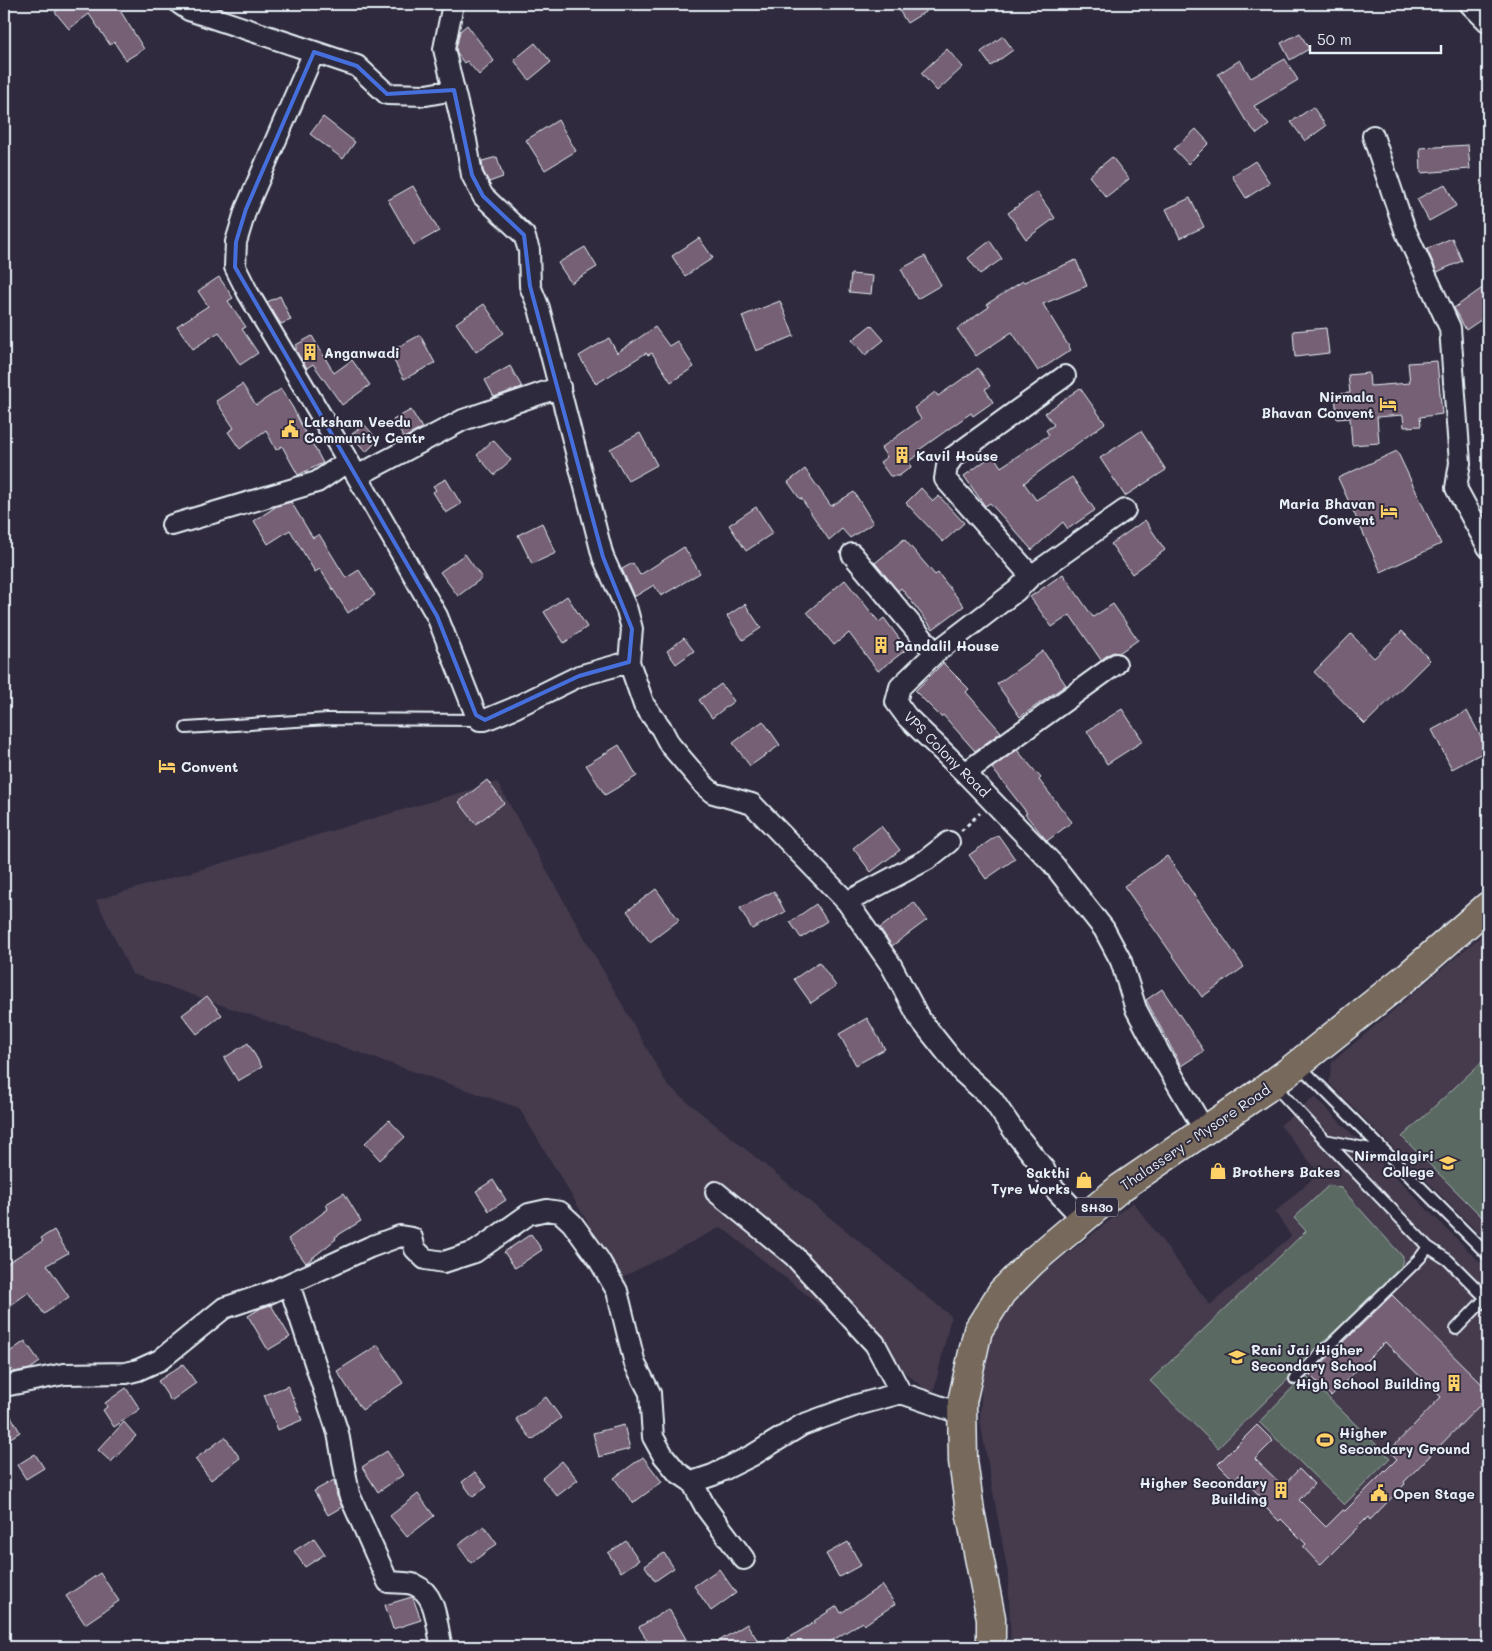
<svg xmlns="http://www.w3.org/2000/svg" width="1492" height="1651" font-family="Mali,sans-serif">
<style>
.built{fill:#443a4e}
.green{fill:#5a6a62;stroke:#a1aead}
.building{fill:#766074;stroke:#e8f1f8}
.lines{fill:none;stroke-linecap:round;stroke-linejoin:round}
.lane-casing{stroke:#e8f1f8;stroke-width:14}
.street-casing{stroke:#e8f1f8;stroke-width:24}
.primary-casing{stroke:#e8f1f8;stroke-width:31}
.path{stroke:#e8f1f8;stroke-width:3;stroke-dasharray:4 4;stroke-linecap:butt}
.lane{stroke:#2f2a3d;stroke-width:10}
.street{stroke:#2f2a3d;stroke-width:20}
.primary{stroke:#77695c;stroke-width:28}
.marked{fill:none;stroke:#466fde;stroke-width:4;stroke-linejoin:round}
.labels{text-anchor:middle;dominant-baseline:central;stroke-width:4;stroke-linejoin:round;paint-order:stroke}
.shield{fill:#2f2a3d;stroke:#b0b5c0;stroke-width:1}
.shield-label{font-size:12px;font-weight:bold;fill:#e8f1f8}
.poi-label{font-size:14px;font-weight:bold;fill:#e8f1f8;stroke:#2f2a3d;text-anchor:start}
.street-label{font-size:14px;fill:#e8f1f8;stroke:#2f2a3d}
</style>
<rect width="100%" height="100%" fill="#2f2a3d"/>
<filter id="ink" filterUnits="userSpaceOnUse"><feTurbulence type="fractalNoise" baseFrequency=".02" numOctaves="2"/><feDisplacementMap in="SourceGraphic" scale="10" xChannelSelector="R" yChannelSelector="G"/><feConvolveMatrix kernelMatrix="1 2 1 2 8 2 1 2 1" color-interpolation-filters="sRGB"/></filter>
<g filter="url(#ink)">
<path class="built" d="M 497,782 L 668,1086 L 951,1316 L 933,1395 L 721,1227 L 621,1278 L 519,1108 L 132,974 L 96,900 Z
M 1488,930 L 1488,1243 L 1329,1083 L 1332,1062 Z
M 1315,1097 L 1488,1270 L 1488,1647 L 1011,1647 L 1008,1574 L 980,1421 L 982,1374 L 989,1340 L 1007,1311 L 1029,1284 L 1133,1202 L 1210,1305 L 1291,1236 L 1275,1212 L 1319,1173 L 1280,1125 Z"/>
<path class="green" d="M 1488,1056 L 1488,1223 L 1402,1137 Z
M 1329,1185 L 1341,1188 L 1403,1257 L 1401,1268 L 1218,1448 L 1150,1381 L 1306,1231 L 1294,1218 Z
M 1305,1375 L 1390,1458 L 1344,1505 L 1259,1422 Z"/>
<path class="building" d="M 65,4 L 116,4 L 144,49 L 126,60 L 114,42 L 110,45 L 89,14 L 69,29 L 55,12 Z
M 895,4 L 938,4 L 907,23 Z
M 467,25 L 494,61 L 479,75 L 467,61 L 464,63 L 458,55 L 456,49 L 460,31 Z
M 1300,33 L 1309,49 L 1290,60 L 1281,43 Z
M 1003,36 L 1013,50 L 991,66 L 981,52 Z
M 535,43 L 551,62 L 529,80 L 514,60 Z
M 947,49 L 963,67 L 937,91 L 921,73 Z
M 1285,59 L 1298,80 L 1254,106 L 1269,125 L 1257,134 L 1246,121 L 1218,74 L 1240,60 L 1251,78 Z
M 1313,107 L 1326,126 L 1305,141 L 1291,122 Z
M 323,117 L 355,142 L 343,159 L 310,134 Z
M 558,120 L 576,151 L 545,170 L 526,140 Z
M 1196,129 L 1209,143 L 1188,164 L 1174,149 Z
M 1468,145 L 1470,169 L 1421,173 L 1420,148 Z
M 497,157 L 503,177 L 489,182 L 483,171 L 482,161 Z
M 1112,157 L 1129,179 L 1106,197 L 1089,176 Z
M 1255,161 L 1270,183 L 1246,198 L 1232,176 Z
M 1445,184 L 1456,206 L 1429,221 L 1417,199 Z
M 413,186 L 439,231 L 414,245 L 388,200 Z
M 1037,192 L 1055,218 L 1026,239 L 1008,213 Z
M 1190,198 L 1204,227 L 1180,238 L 1166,209 Z
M 699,238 L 713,258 L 685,276 L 672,256 Z
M 1452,238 L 1462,261 L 1437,272 L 1427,249 Z
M 990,241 L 1002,259 L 980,274 L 968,258 Z
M 585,247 L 597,267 L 571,283 L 558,263 Z
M 925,256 L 941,285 L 917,299 L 901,269 Z
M 1076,260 L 1087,286 L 1043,304 L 1071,350 L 1038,371 L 1012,332 L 976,356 L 957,329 L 989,307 L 987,304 L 1023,281 L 1024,282 Z
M 851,274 L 873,276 L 871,294 L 849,292 Z
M 219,277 L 233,298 L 228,301 L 246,327 L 242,329 L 258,353 L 240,365 L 219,332 L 193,349 L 177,326 L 208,306 L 198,291 Z
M 1488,284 L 1488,315 L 1466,330 L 1454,308 Z
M 280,296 L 291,320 L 281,324 L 267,302 Z
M 780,301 L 794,336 L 756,351 L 742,316 Z
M 484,304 L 504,333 L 476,352 L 456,323 Z
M 871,325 L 884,340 L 865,355 L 852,340 Z
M 655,327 L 669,346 L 677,341 L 694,367 L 671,382 L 652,353 L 648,355 L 646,353 L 596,384 L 579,356 L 609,338 L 617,353 Z
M 1326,328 L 1329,353 L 1295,357 L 1293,331 Z
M 420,335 L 435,363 L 404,379 L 389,352 Z
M 312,336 L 334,373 L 352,360 L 370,385 L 342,405 L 313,364 L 307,368 L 296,351 L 296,345 Z
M 1437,361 L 1442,414 L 1420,417 L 1421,426 L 1404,427 L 1403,415 L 1377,417 L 1379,443 L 1352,445 L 1350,418 L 1337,419 L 1335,394 L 1350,393 L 1348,375 L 1369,373 L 1370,386 L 1410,383 L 1408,363 Z
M 510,366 L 522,387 L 494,397 L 485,380 Z
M 978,368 L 990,386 L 985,389 L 993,402 L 973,416 L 971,413 L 919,450 L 921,453 L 909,461 L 911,467 L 899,476 L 890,476 L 880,462 L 887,457 L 881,448 L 921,419 L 914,408 L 935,392 L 938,396 Z
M 242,384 L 256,405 L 281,389 L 293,408 L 309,441 L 311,441 L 323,463 L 298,475 L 282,446 L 276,450 L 266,430 L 240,449 L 228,432 L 234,428 L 216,401 Z
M 1080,388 L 1105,423 L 1024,483 L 1036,500 L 1072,477 L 1095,510 L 1068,529 L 1063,522 L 1032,550 L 990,503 L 985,506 L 964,476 L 993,455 L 1001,467 L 1049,435 L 1046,430 L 1054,425 L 1045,413 Z
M 411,410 L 422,428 L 404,438 L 393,420 Z
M 364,424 L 378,440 L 366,452 L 351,435 Z
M 1141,431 L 1166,470 L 1125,496 L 1100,458 Z
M 640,433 L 657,465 L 628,481 L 610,449 Z
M 493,440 L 511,460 L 494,475 L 477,455 Z
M 1397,451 L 1441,544 L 1381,572 L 1338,478 Z
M 805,469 L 831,506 L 854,492 L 873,523 L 850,538 L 842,529 L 829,540 L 801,498 L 800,499 L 788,482 Z
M 446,479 L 461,504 L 446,513 L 433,492 L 436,490 L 433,486 Z
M 921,488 L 933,501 L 939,496 L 964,523 L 943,542 L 906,503 Z
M 291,502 L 313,538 L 319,534 L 346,578 L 359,570 L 375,595 L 348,613 L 320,569 L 315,572 L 290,530 L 268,544 L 254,521 L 277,506 Z
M 756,507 L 773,533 L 746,551 L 729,525 Z
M 1145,520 L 1165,550 L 1132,574 L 1111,544 Z
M 542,523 L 556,553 L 532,564 L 518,535 Z
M 904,539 L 935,575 L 938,573 L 964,606 L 933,629 L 901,588 L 898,591 L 875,563 Z
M 684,547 L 700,573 L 661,596 L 654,585 L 634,597 L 622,569 L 633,563 L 640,575 Z
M 465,554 L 482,578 L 458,596 L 440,572 Z
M 1063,574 L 1093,617 L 1113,604 L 1138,640 L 1119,653 L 1114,652 L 1109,654 L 1101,660 L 1070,615 L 1052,627 L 1030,597 Z
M 845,580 L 879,622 L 884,618 L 907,649 L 878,671 L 849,633 L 834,645 L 807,612 Z
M 567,596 L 587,627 L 564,643 L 544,612 Z
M 745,604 L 761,628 L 743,640 L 727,616 Z
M 1402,631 L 1430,660 L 1365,724 L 1314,672 L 1351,634 L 1374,658 Z
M 684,638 L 694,651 L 676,664 L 667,651 Z
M 1043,651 L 1066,685 L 1020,717 L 997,684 Z
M 943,663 L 969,689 L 966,692 L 1001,732 L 975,751 L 943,715 L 941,717 L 915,691 Z
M 721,684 L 734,701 L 712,718 L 699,700 Z
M 1122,709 L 1143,741 L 1107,764 L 1087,731 Z
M 1467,711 L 1488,750 L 1452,769 L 1432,730 Z
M 763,721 L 780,745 L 750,766 L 733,743 Z
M 619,745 L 637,776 L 605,795 L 586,765 Z
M 1017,750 L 1041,778 L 1039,780 L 1072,822 L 1047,841 L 1025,814 L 1027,813 L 992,768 Z
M 487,780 L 504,803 L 476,824 L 459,802 Z
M 881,826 L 900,850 L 871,872 L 853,848 Z
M 998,835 L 1015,859 L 986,879 L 969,855 Z
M 1167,856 L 1244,967 L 1202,997 L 1124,886 Z
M 656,889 L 679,920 L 650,942 L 627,911 Z
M 774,891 L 785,912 L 752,929 L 740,908 Z
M 914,902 L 927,920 L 892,946 L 880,928 Z
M 816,904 L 827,921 L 801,938 L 790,922 Z
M 819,962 L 836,986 L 811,1003 L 794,979 Z
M 1162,989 L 1204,1051 L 1181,1066 L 1146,1000 Z
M 207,996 L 222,1015 L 197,1034 L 182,1015 Z
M 867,1018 L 885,1049 L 856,1065 L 839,1034 Z
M 248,1043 L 262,1067 L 238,1081 L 224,1058 Z
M 389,1120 L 405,1137 L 380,1160 L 365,1143 Z
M 493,1180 L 506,1200 L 489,1211 L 476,1191 Z
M 344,1193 L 361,1221 L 335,1237 L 336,1239 L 306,1263 L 288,1239 L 328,1209 L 326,1204 Z
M 54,1230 L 68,1253 L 47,1265 L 69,1297 L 44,1314 L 29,1292 L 4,1310 L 4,1265 L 43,1241 L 41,1238 Z
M 531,1234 L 542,1250 L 515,1268 L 504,1252 Z
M 1392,1295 L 1488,1390 L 1488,1397 L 1404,1482 L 1405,1484 L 1370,1520 L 1368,1517 L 1320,1565 L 1303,1547 L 1306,1544 L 1281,1519 L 1279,1521 L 1263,1505 L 1266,1502 L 1239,1475 L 1234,1480 L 1218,1464 L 1257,1425 L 1273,1441 L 1255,1459 L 1283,1486 L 1299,1469 L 1314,1484 L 1299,1500 L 1326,1527 L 1343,1510 L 1345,1511 L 1397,1459 L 1389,1451 L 1441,1397 L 1385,1342 L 1331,1396 L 1310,1375 Z
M 271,1305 L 290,1337 L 268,1350 L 248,1316 L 261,1308 Z
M 25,1341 L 40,1362 L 30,1369 L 13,1372 L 4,1359 L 4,1356 Z
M 378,1345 L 403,1383 L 362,1410 L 337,1371 Z
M 183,1364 L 196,1383 L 171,1401 L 158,1381 Z
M 288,1386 L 302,1420 L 278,1430 L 264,1395 Z
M 126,1388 L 140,1409 L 114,1427 L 103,1410 L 107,1407 L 105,1403 Z
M 546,1397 L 561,1418 L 532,1440 L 516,1419 Z
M 4,1404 L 20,1432 L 4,1442 Z
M 124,1422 L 136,1436 L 111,1462 L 98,1450 Z
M 624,1425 L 630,1449 L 599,1457 L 593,1433 Z
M 225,1437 L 240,1458 L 211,1480 L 195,1459 Z
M 387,1451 L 403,1475 L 378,1492 L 362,1467 Z
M 35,1454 L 44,1468 L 26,1479 L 17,1465 Z
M 643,1457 L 662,1482 L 633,1503 L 614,1478 Z
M 562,1461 L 578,1480 L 557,1496 L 542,1478 Z
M 475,1472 L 487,1487 L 473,1497 L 462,1482 Z
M 334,1480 L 337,1496 L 342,1507 L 328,1515 L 314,1491 Z
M 418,1494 L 434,1516 L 407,1537 L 390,1516 Z
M 484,1526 L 497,1544 L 471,1563 L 458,1545 Z
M 314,1538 L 325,1554 L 305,1567 L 294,1551 Z
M 626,1541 L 639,1560 L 621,1572 L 608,1553 Z
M 848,1542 L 861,1565 L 839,1577 L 826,1554 Z
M 664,1553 L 674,1568 L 655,1581 L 645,1566 Z
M 719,1569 L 736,1593 L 711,1611 L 694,1586 Z
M 100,1573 L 119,1601 L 85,1624 L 66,1596 Z
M 882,1585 L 895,1604 L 864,1625 L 862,1622 L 822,1647 L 773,1647 L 815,1622 L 814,1621 L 837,1606 L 841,1613 Z
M 412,1597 L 413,1598 L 421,1620 L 393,1629 L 385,1605 Z
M 669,1609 L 687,1641 L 676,1647 L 651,1647 L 639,1627 Z
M 747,1624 L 762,1647 L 709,1647 Z"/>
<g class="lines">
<g class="lane-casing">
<path id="lane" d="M 186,728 L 328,719 L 480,720
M 1299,1065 L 1488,1255
M 1273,1084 L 1325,1140 L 1428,1247 L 1448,1260 L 1488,1300
M 1325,1140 L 1385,1152
M 1456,1329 L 1482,1302 L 1486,1297
M 1295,1379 L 1420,1258 L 1428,1247"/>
</g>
<g class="street-casing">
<path id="street" d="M 180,4 L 189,10 L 357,66 L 387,94 L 426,95 L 454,90
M 453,4 L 444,49 L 466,140 L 472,175 L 483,196 L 524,235 L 529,250 L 530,286 L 539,308 L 603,557 L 627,610 L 632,629 L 629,662 L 644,705 L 661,728 L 670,745 L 705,786 L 713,793 L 752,804 L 847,902 L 891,965 L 919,1018 L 962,1072 L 992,1099 L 1016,1134 L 1044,1169 L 1051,1185 L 1083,1219
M 1470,4 L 1488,22
M 314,52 L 246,209 L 236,242 L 235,267 L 248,293 L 357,476 L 463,420 L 560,387
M 1373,136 L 1405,230 L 1450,328 L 1460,463 L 1456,488 L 1488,547
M 1065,376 L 953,457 L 947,466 L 945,479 L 1031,576 L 1016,591 L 935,653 L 900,687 L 896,702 L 907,717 L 965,773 L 1053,864 L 1104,929 L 1121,961 L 1136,1009 L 1161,1056 L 1205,1131
M 357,476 L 437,616 L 476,715 L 480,720 L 485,720 L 514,708 L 579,676 L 629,662
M 172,525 L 317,482 L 348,461
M 852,554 L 935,653
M 1031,576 L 1125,510
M 965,773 L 1116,664
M 847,902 L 926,860 L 949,842
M 716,1192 L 794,1256 L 875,1344 L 901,1393
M 289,1284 L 338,1433 L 349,1494 L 388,1582 C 397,1583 408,1582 415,1585 C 438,1595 436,1627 442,1647
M 4,1386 L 64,1374 L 126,1373 L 138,1370 L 160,1360 L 224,1308 L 269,1293 L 370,1247 L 400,1236 L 412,1238 L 415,1249 L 425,1259 L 444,1262 L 475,1252 L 529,1214 L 547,1210 L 560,1212 L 572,1223 L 599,1260 L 617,1291 L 635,1364 L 650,1393 L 653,1437 L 663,1455 L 677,1472 L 692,1482 L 713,1475 L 753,1455 L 802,1425 L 857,1405 L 901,1393 L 962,1414
M 692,1482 L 706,1508 L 744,1559"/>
</g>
<g class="primary-casing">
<path id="primary" d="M 991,1647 L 991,1618 L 970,1511 L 963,1461 L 962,1402 L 978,1330 L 1002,1292 L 1032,1262 L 1120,1188 L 1264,1090 L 1288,1072 L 1408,976 L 1488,906"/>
</g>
<path class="path" d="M 961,831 L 980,813"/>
<use href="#lane" class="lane"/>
<use href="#street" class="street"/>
<use href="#primary" class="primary"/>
</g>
</g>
<path class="marked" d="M 314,52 L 357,66 L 387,94 L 454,90 L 472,175 L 483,196 L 524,235 L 530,286 L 603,557 L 632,629 L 629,662 L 579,676 L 485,720 L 476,715 L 437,616 L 235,267 L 236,242 L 246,209 Z"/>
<defs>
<g id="building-bare" transform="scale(1.35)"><path d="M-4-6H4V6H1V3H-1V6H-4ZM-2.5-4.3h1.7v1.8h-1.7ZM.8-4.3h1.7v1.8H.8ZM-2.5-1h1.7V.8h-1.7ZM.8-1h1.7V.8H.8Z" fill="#ffd166" stroke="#2f2a3d" stroke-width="2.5" paint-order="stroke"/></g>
<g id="hotel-bare" transform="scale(1.35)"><path d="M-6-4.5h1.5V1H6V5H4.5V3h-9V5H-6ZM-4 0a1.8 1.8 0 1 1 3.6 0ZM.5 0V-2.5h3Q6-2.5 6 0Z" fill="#ffd166" stroke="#2f2a3d" stroke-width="2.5" paint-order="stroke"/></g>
<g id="civic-bare" transform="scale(1.35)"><path d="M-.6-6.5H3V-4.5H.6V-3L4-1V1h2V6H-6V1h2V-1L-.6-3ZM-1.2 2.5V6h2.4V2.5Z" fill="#ffd166" stroke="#2f2a3d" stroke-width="2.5" paint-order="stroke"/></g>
<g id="university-bare" transform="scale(1.35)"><path d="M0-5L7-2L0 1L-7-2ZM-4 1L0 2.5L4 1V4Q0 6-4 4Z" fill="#ffd166" stroke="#2f2a3d" stroke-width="2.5" paint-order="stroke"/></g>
<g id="shop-bare" transform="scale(1.35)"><path d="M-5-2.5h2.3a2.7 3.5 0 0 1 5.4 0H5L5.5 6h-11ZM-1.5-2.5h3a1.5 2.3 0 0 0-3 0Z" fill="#ffd166" stroke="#2f2a3d" stroke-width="2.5" paint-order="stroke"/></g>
<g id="school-bare" transform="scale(1.35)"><path d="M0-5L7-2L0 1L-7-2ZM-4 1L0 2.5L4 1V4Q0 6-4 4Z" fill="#ffd166" stroke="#2f2a3d" stroke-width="2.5" paint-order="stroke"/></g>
<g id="stadium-bare" transform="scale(1.35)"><path d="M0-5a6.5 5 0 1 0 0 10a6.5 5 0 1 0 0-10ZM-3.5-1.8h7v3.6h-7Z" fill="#ffd166" stroke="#2f2a3d" stroke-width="2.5" paint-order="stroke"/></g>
</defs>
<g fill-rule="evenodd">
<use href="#building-bare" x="310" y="352"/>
<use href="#hotel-bare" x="1388" y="404"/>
<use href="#civic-bare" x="290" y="429"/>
<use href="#building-bare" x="902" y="455"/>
<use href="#hotel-bare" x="1389" y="511"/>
<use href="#building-bare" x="881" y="645"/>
<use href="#hotel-bare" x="167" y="766"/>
<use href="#university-bare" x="1448" y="1163"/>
<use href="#shop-bare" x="1218" y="1171"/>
<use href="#shop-bare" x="1084" y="1180"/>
<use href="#school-bare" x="1237" y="1357"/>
<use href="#building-bare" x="1454" y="1383"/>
<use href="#stadium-bare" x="1325" y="1440"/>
<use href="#building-bare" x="1281" y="1490"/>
<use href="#civic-bare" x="1379" y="1493"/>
</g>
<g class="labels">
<rect class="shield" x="1076" y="1197.5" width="42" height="19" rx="4"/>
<g class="shield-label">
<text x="1097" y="1207">SH30</text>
</g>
<g class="poi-label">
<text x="324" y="352">Anganwadi</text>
<text x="1374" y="396" text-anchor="end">Nirmala<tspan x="1374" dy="16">Bhavan Convent</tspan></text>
<text x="304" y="421">Laksham Veedu<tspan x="304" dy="16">Community Centr</tspan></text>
<text x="916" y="455">Kavil House</text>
<text x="1375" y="503" text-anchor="end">Maria Bhavan<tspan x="1375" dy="16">Convent</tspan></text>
<text x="895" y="645">Pandalil House</text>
<text x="181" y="766">Convent</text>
<text x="1434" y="1155" text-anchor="end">Nirmalagiri<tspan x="1434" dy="16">College</tspan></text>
<text x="1232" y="1171">Brothers Bakes</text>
<text x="1070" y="1172" text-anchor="end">Sakthi<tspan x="1070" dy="16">Tyre Works</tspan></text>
<text x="1251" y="1349">Rani Jai Higher<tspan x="1251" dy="16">Secondary School</tspan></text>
<text x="1440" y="1383" text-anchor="end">High School Building</text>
<text x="1339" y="1432">Higher<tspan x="1339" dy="16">Secondary Ground</tspan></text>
<text x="1267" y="1482" text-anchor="end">Higher Secondary<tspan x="1267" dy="16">Building</tspan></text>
<text x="1393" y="1493">Open Stage</text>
</g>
<g class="street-label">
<text transform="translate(947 754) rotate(45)">VPS Colony Road</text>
<text transform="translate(1195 1137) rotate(-34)">Thalassery - Mysore Road</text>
</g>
</g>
<rect width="1492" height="1651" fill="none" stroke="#2f2a3d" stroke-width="20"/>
<rect x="10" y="10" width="1472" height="1631" fill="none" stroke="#e8f1f8" stroke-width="2" filter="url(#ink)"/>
<path d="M1310 45v8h131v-8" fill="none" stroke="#e8f1f8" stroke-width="2.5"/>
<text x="1317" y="45" font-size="15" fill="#e8f1f8" stroke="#2f2a3d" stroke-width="4" paint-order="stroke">50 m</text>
</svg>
